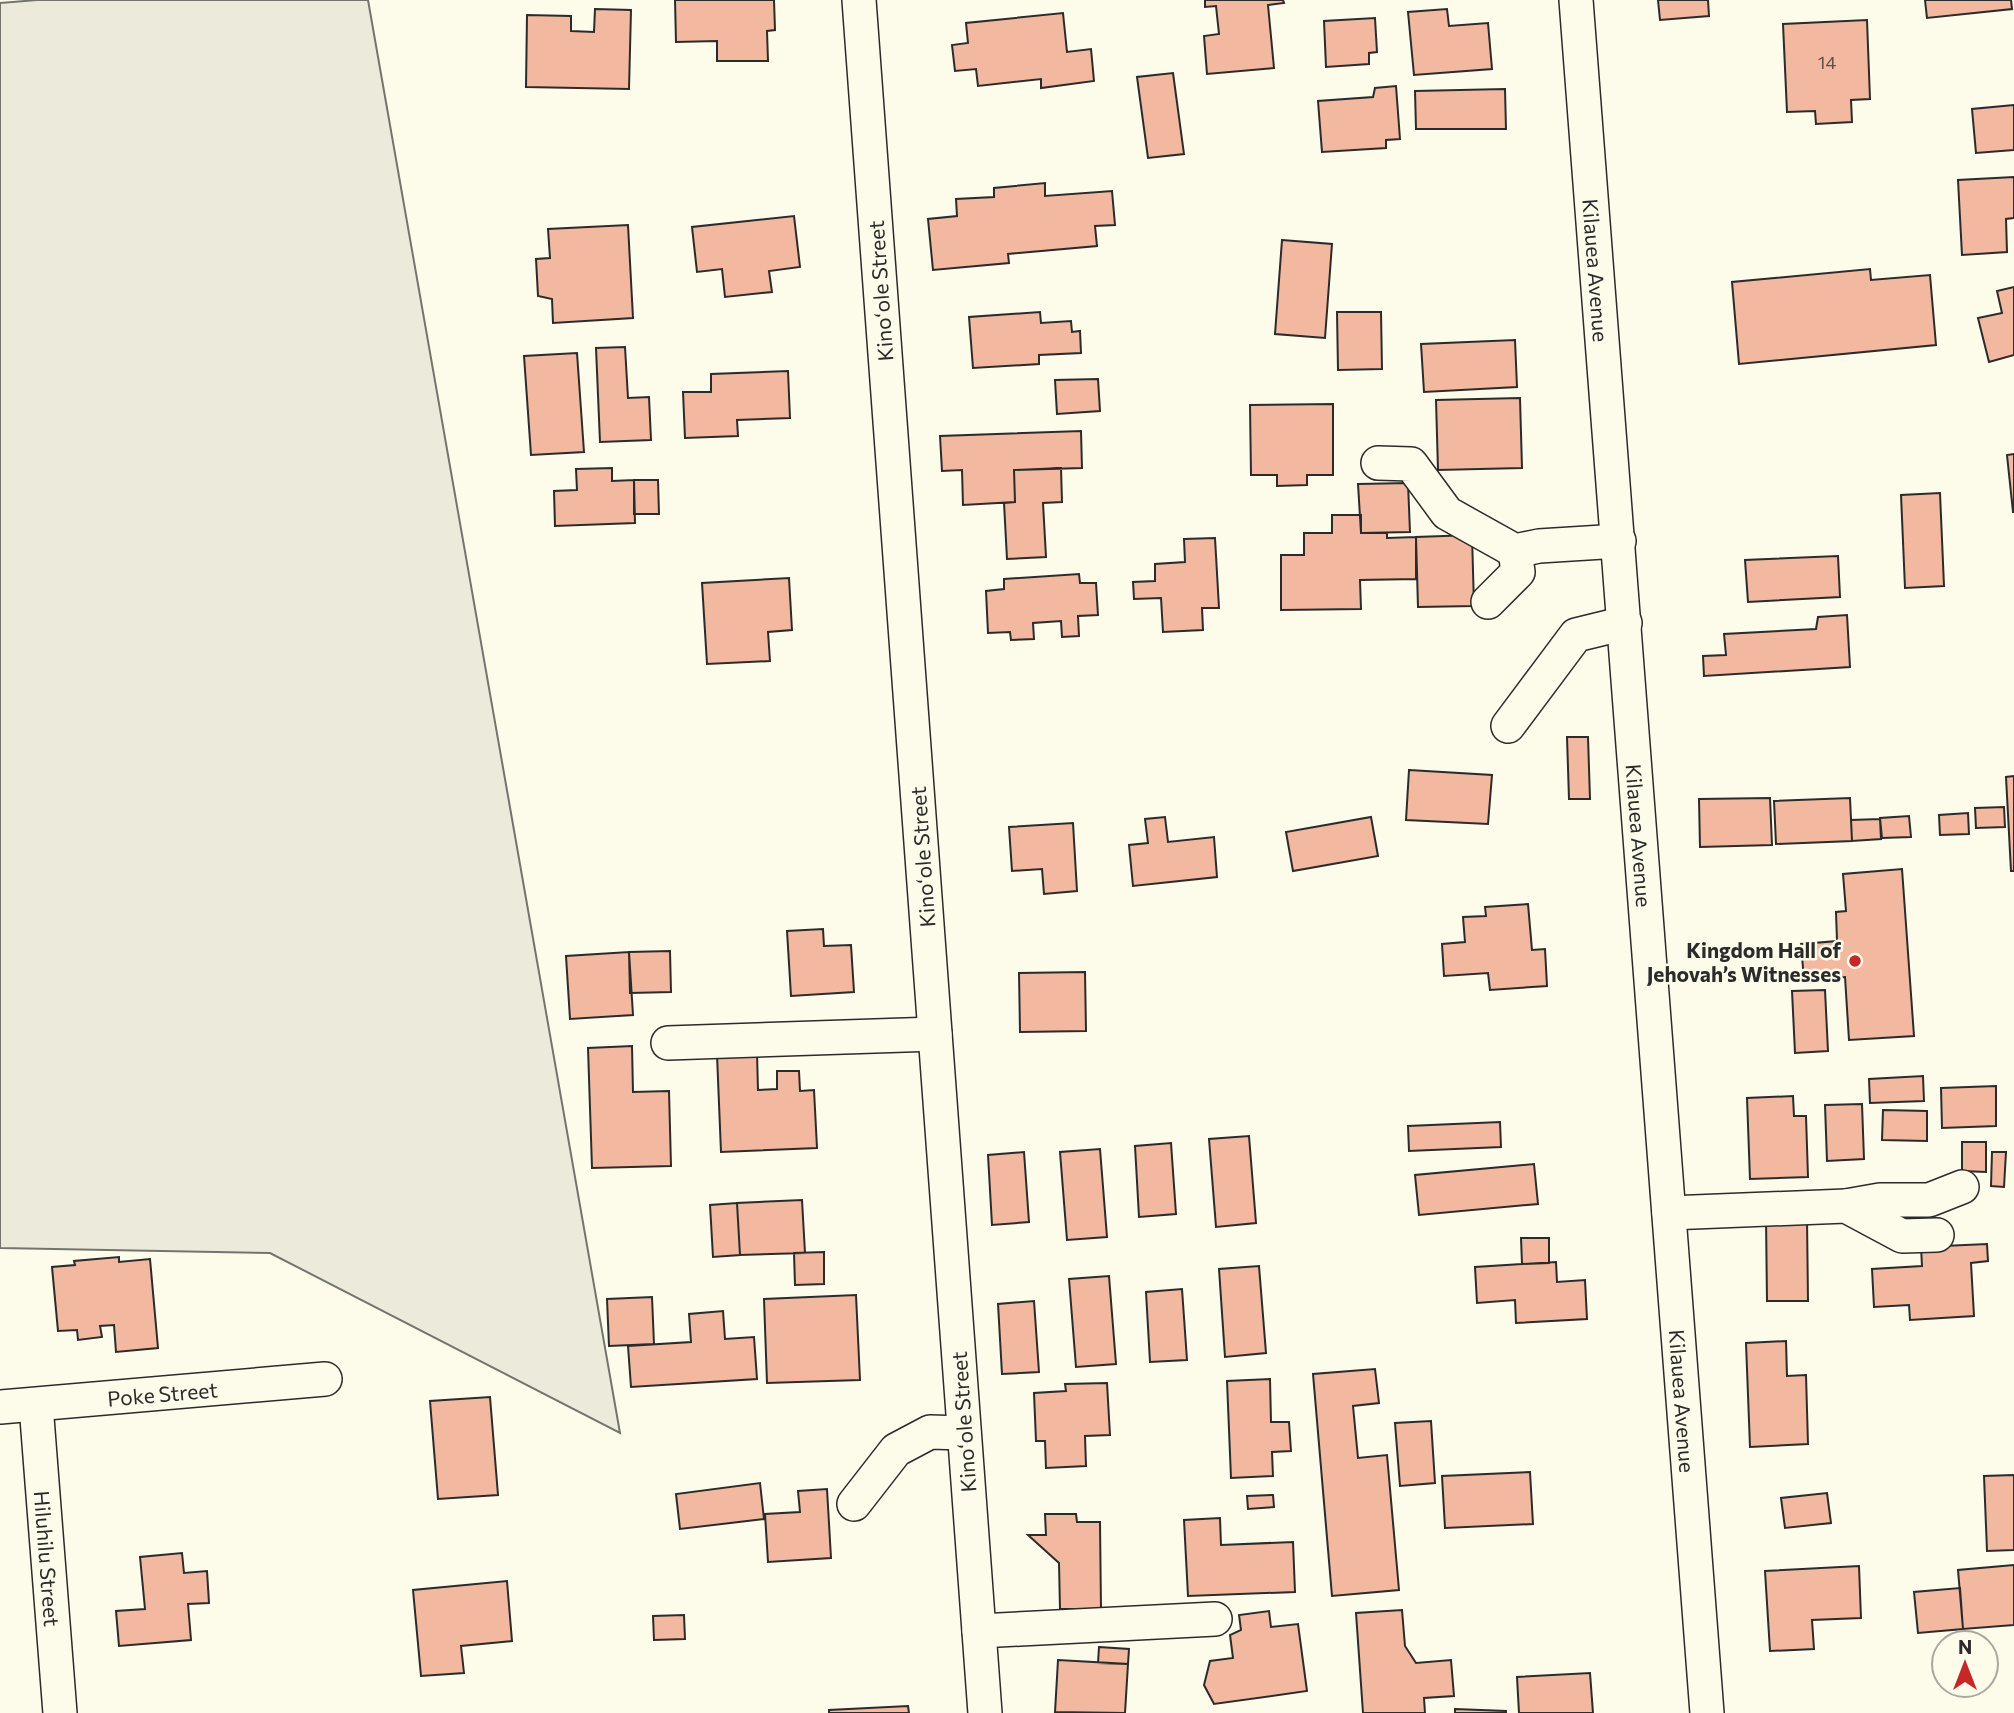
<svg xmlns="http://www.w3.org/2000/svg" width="2014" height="1713" font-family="Commissioner,sans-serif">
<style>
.green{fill:#ecebdb;stroke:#74746e;stroke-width:2}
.building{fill:#f2b8a0;stroke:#2b2b2b;stroke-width:2}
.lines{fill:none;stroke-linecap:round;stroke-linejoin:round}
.minor-casing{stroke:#2b2b2b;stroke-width:36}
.minor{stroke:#fdfbea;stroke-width:33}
.poi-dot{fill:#c62828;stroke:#fdfbea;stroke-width:2.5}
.labels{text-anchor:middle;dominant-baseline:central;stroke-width:5;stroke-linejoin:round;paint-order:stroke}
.number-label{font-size:18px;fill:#5d4e48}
.street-label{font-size:21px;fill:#2b2b2b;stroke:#fdfbea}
.poi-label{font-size:21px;font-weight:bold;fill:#2b2b2b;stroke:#fdfbea;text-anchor:end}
</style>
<rect width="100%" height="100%" fill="#fdfbea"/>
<path class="green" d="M 37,0 L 368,0 L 620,1433 L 270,1253 L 0,1248 L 0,3 Z"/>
<path class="building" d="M 675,0 L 774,0 L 775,30 L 767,31 L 768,61 L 717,61 L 717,41 L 676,42 Z
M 1205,0 L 1283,0 L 1284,3 L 1268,5 L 1274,68 L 1207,74 L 1204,36 L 1219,34 L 1216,6 L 1205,7 Z
M 1658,0 L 1708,0 L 1709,16 L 1660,20 Z
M 1925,0 L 2011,0 L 2012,9 L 1927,18 Z
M 595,9 L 631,10 L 629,89 L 526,87 L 527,15 L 571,16 L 571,31 L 594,32 Z
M 1447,9 L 1449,26 L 1488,23 L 1492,69 L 1414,75 L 1408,12 Z
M 1063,13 L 1067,52 L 1091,49 L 1094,81 L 1041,88 L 1041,79 L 978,86 L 976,69 L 955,71 L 952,45 L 968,43 L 966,23 Z
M 1375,18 L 1377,52 L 1369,53 L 1369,64 L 1326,67 L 1324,21 Z
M 1867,20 L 1870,99 L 1851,100 L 1852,122 L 1816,124 L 1815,111 L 1787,112 L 1783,24 Z
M 1173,73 L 1184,154 L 1148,158 L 1137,77 Z
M 1396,86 L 1400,139 L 1386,140 L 1386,148 L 1322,152 L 1318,101 L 1373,97 L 1375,88 Z
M 1505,89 L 1506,129 L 1416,129 L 1415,91 Z
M 2014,105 L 2014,150 L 1976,153 L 1972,109 Z
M 2014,177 L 2014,218 L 2006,219 L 2007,252 L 1962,255 L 1958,180 Z
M 1045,183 L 1045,196 L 1112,191 L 1115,225 L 1095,226 L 1097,246 L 1008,254 L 1009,263 L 933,270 L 928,219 L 957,216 L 956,199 L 994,197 L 994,188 Z
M 794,216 L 800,267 L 769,271 L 772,292 L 725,297 L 722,269 L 697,272 L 692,227 Z
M 628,225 L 633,318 L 553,323 L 552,299 L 538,296 L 536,259 L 550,258 L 548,229 Z
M 1282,240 L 1332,244 L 1325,338 L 1275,334 Z
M 1870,269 L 1871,280 L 1930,275 L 1936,345 L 1739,364 L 1732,282 Z
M 2014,287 L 2014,355 L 1989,362 L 1978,318 L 2002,313 L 1997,291 Z
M 1040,312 L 1041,323 L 1071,321 L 1072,332 L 1080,331 L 1081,353 L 1039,355 L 1039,364 L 973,368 L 969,317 Z
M 1337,312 L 1381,312 L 1382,369 L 1338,370 Z
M 1515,340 L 1517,387 L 1424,392 L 1421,344 Z
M 625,347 L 628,398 L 649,397 L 651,440 L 600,442 L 596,348 Z
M 577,353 L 584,452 L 531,455 L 524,356 Z
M 788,371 L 790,418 L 737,420 L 738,436 L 685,438 L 683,392 L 711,392 L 711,374 Z
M 1098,379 L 1100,411 L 1057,414 L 1055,380 Z
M 1520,398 L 1522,468 L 1438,470 L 1436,400 Z
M 1333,404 L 1333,475 L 1307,475 L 1307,485 L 1277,486 L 1277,475 L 1251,475 L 1250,405 Z
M 1081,431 L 1082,468 L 1014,470 L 1015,502 L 963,505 L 962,470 L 942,471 L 940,436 Z
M 2014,454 L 2014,512 L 2013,512 L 2007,455 Z
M 612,468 L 612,481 L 634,480 L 635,523 L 555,526 L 554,491 L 577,490 L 576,469 Z
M 1061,468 L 1062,502 L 1043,503 L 1046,557 L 1007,559 L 1004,503 L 1015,502 L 1014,470 Z
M 634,480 L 658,480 L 659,514 L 634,514 Z
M 1408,483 L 1410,532 L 1361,533 L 1358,484 Z
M 1940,493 L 1944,586 L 1905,588 L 1901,495 Z
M 1332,515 L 1361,515 L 1361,533 L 1387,533 L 1387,538 L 1416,537 L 1416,579 L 1360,580 L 1361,609 L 1281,610 L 1281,555 L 1304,555 L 1304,533 L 1332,533 Z
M 1472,535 L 1474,606 L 1418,607 L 1416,537 Z
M 1215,538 L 1219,608 L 1202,608 L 1203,630 L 1163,632 L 1161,598 L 1134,599 L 1133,582 L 1155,581 L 1155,564 L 1185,562 L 1184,539 Z
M 1838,556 L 1840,597 L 1748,602 L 1745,560 Z
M 1079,574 L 1080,583 L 1096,583 L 1098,615 L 1078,616 L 1079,636 L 1062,637 L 1061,621 L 1033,623 L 1034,639 L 1011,640 L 1010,632 L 988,633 L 986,591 L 1004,589 L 1004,579 Z
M 789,578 L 792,630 L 768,632 L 770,661 L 707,664 L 702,583 Z
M 1847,615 L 1850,667 L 1704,676 L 1703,656 L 1726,655 L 1724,634 L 1816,629 L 1818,617 Z
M 1567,737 L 1588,737 L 1590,799 L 1569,799 Z
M 1409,770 L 1492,775 L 1488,824 L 1406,820 Z
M 2014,776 L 2014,871 L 2011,871 L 2006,777 Z
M 1770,798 L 1772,845 L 1700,847 L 1699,799 Z
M 1850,798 L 1852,841 L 1776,844 L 1774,801 Z
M 2004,807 L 2005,827 L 1976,828 L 1975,808 Z
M 1968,813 L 1969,834 L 1940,835 L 1939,815 Z
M 1909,816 L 1911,837 L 1882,838 L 1880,818 Z
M 1165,817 L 1168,842 L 1214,837 L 1217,877 L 1133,886 L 1129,845 L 1148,843 L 1145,819 Z
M 1371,817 L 1378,856 L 1293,871 L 1286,832 Z
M 1880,819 L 1881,839 L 1852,841 L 1851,820 Z
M 1073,823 L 1077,891 L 1044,894 L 1042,869 L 1012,871 L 1009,827 Z
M 1902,869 L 1914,1036 L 1849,1040 L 1845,977 L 1804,980 L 1801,944 L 1837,941 L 1836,912 L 1846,911 L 1843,874 Z
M 1528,904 L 1532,950 L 1545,949 L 1547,986 L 1490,990 L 1488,973 L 1444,976 L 1442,944 L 1465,942 L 1463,917 L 1486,916 L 1485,907 Z
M 823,929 L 824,946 L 851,945 L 854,992 L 791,996 L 787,931 Z
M 670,951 L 671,992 L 630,993 L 629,952 Z
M 629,952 L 633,1015 L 570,1019 L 566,956 Z
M 1085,972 L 1086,1031 L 1020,1032 L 1019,973 Z
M 1825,990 L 1828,1051 L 1795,1053 L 1792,991 Z
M 632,1046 L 633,1092 L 669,1091 L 671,1166 L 592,1168 L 588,1048 Z
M 757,1053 L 758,1090 L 777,1089 L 777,1071 L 799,1071 L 800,1091 L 814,1090 L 817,1148 L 721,1152 L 717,1055 Z
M 1923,1076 L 1924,1101 L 1870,1103 L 1869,1079 Z
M 1996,1086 L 1996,1126 L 1942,1128 L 1941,1088 Z
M 1793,1096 L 1794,1116 L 1806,1116 L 1808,1177 L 1750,1179 L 1747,1098 Z
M 1862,1104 L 1864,1159 L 1827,1161 L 1825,1105 Z
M 1883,1110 L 1927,1111 L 1927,1141 L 1882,1140 Z
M 1500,1122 L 1501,1147 L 1409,1151 L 1408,1126 Z
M 1249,1136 L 1256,1223 L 1216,1227 L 1209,1139 Z
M 1962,1142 L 1986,1142 L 1986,1172 L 1962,1171 Z
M 1171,1143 L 1176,1214 L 1139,1217 L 1135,1146 Z
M 1100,1149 L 1107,1237 L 1067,1240 L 1060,1152 Z
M 1024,1152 L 1029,1222 L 992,1225 L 988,1155 Z
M 1992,1152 L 2006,1152 L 2004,1187 L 1991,1186 Z
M 1534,1164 L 1538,1204 L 1419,1215 L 1415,1175 Z
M 802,1200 L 805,1253 L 740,1255 L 737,1203 Z
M 737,1203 L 740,1255 L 713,1257 L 710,1205 Z
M 1766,1218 L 1807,1218 L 1808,1301 L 1767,1301 Z
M 1521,1238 L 1549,1238 L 1549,1263 L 1522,1264 Z
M 1987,1244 L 1988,1261 L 1971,1263 L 1974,1316 L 1910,1320 L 1909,1305 L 1874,1307 L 1872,1269 L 1922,1266 L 1921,1247 Z
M 824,1252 L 824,1284 L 795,1285 L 794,1253 Z
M 119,1257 L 119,1262 L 150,1259 L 158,1348 L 116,1352 L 114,1325 L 100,1326 L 102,1337 L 78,1340 L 77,1330 L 58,1331 L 52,1267 L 75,1265 L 74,1261 Z
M 1556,1262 L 1557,1282 L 1585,1280 L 1587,1319 L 1516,1323 L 1515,1300 L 1477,1303 L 1475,1267 Z
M 1259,1266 L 1266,1353 L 1225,1357 L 1219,1269 Z
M 1109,1276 L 1116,1364 L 1076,1367 L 1069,1279 Z
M 1182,1289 L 1187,1360 L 1150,1362 L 1146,1292 Z
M 856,1295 L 860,1380 L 767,1383 L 764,1299 Z
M 652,1297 L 654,1344 L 609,1346 L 607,1299 Z
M 1034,1301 L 1039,1372 L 1002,1374 L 998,1304 Z
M 723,1311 L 725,1339 L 754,1337 L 757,1379 L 631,1387 L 628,1346 L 691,1342 L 689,1314 Z
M 1786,1341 L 1787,1376 L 1806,1375 L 1808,1444 L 1750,1447 L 1746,1343 Z
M 1375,1369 L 1379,1403 L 1353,1406 L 1358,1458 L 1387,1455 L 1399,1590 L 1332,1596 L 1313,1374 Z
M 1270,1379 L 1271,1422 L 1289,1422 L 1291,1451 L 1272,1452 L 1273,1476 L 1231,1478 L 1227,1381 Z
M 1107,1383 L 1110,1435 L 1085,1436 L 1086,1466 L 1046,1468 L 1045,1441 L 1036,1441 L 1034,1393 L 1066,1391 L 1065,1384 Z
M 490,1397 L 498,1495 L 438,1499 L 430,1401 Z
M 1431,1421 L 1435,1483 L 1400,1486 L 1395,1423 Z
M 1530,1472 L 1533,1524 L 1445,1528 L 1442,1476 Z
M 2014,1475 L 2014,1550 L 1987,1551 L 1984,1476 Z
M 760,1483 L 764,1519 L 680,1529 L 676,1494 Z
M 827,1489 L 831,1558 L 768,1562 L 765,1514 L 800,1512 L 798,1491 Z
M 1827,1493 L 1831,1523 L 1785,1528 L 1781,1498 Z
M 1273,1495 L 1274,1507 L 1248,1509 L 1247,1496 Z
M 1045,1514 L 1076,1514 L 1077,1522 L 1100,1522 L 1101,1609 L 1060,1609 L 1059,1563 L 1028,1535 L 1046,1535 Z
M 1220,1518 L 1221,1545 L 1293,1542 L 1295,1592 L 1188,1596 L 1184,1520 Z
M 182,1553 L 184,1573 L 207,1571 L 209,1603 L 188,1604 L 191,1640 L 119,1646 L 116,1611 L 145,1609 L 140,1557 Z
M 2014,1565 L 2014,1625 L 1963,1629 L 1958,1570 Z
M 1859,1566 L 1861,1618 L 1812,1620 L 1814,1649 L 1770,1651 L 1765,1571 Z
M 507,1581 L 512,1641 L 461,1646 L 464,1673 L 421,1676 L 413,1590 Z
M 1960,1588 L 1963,1629 L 1918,1633 L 1914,1592 Z
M 1402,1610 L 1405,1646 L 1416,1663 L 1451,1660 L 1454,1696 L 1424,1698 L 1425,1713 L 1363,1713 L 1356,1613 Z
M 1269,1611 L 1271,1627 L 1298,1624 L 1307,1691 L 1214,1704 L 1204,1685 L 1210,1661 L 1233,1658 L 1230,1635 L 1241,1630 L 1239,1615 Z
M 684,1615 L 685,1639 L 654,1640 L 653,1616 Z
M 1099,1647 L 1129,1649 L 1128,1664 L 1098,1663 Z
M 1058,1660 L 1128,1664 L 1125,1713 L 1055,1712 Z
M 1590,1673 L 1593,1713 L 1519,1713 L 1517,1677 Z
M 908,1706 L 909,1713 L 829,1713 L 829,1710 Z
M 1455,1709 L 1506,1711 L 1506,1713 L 1455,1713 Z"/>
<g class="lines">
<g class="minor-casing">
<g id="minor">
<path d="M 859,0 L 985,1713"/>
<path id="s1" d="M 1576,0 L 1707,1713"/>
<path d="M 1378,463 L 1411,464 L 1447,513 L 1515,551 L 1539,546 L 1619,541"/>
<path d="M 1488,602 L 1518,572 L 1515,551"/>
<path d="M 1508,726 L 1576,635 L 1625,623"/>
<path d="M 668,1043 L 935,1034"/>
<path d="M 1846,1206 L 1880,1200 L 1929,1200 L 1962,1187"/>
<path d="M 1669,1213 L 1846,1206 L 1902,1236 L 1937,1235"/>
<path id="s2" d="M 36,1405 L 60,1713"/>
<path id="s3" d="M 0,1407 L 325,1379"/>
<path d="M 854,1504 L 896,1450 L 930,1432 L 964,1433"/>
<path d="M 979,1631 L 1215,1619"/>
</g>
</g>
<use href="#minor" class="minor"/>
</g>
<circle class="poi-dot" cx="1855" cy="961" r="7"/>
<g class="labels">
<g class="number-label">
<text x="1827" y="62">14</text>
</g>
<g class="street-label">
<text stroke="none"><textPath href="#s1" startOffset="271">Kilauea Avenue</textPath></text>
<text transform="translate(880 291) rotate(-94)">Kinoʻole Street</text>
<text stroke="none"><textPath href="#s1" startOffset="838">Kilauea Avenue</textPath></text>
<text transform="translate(922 857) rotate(-94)">Kinoʻole Street</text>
<text stroke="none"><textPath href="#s3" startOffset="163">Poke Street</textPath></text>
<text stroke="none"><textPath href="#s1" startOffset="1405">Kilauea Avenue</textPath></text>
<text transform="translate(963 1422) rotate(-94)">Kinoʻole Street</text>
<text stroke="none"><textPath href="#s2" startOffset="154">Hiluhilu Street</textPath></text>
</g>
<g class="poi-label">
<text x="1841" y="949">Kingdom Hall of<tspan x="1841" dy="24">Jehovah’s Witnesses</tspan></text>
</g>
</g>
<g transform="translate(1965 1664)"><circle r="33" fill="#fdfbea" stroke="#a9a89e" stroke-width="2"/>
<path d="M0-5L12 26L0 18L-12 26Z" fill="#c62828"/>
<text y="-10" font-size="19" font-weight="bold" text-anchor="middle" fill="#2b2b2b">N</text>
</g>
</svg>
